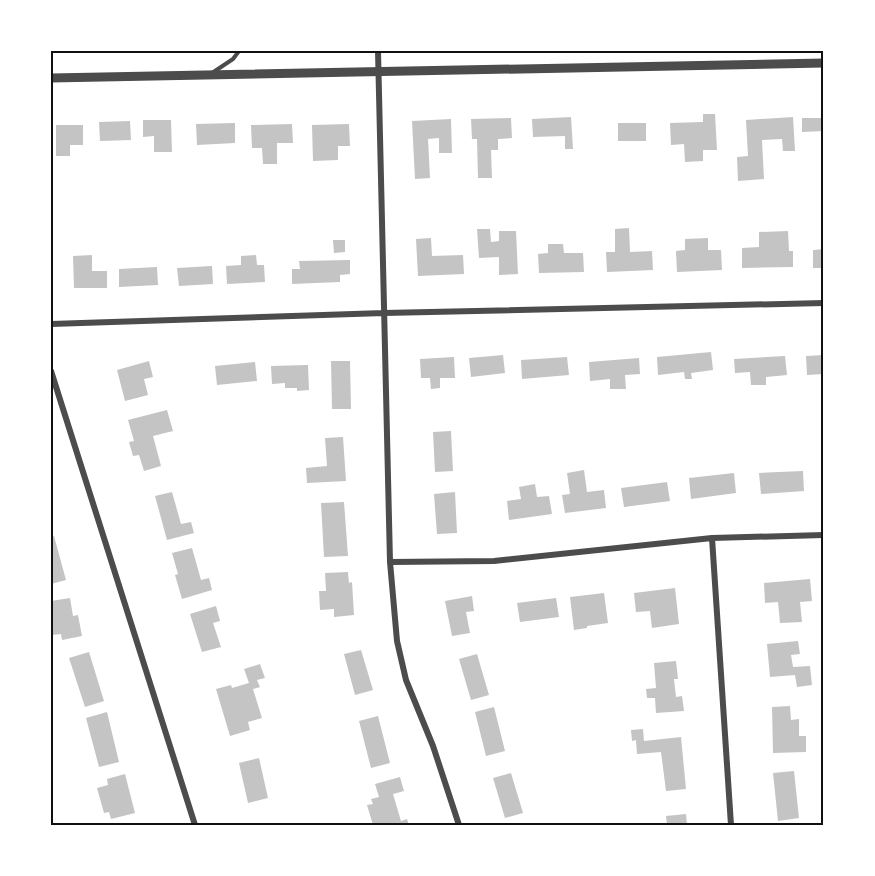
<svg xmlns="http://www.w3.org/2000/svg" width="875" height="876" font-family="Montserrat,sans-serif">
<style>
.building{fill:#c4c4c4}
.lines{fill:none;stroke-linecap:round;stroke-linejoin:round}
.service{stroke:#4c4c4c;stroke-width:4}
.minor{stroke:#4c4c4c;stroke-width:6}
.tertiary{stroke:#4c4c4c;stroke-width:9}
.neatline{fill:none;stroke:#111;stroke-width:2}
</style>
<rect width="100%" height="100%" fill="#fff"/>
<path class="building" d="M 703,114 L 715,114 L 717,150 L 703,150 L 703,161 L 685,162 L 684,144 L 671,145 L 670,123 L 703,122 Z
M 571,117 L 573,149 L 565,149 L 565,136 L 533,137 L 532,119 Z
M 793,117 L 795,151 L 783,151 L 782,139 L 762,140 L 764,179 L 738,181 L 737,157 L 748,156 L 746,120 Z
M 511,118 L 512,138 L 498,139 L 498,150 L 491,150 L 492,178 L 478,178 L 477,139 L 472,139 L 471,119 Z
M 802,118 L 824,118 L 824,131 L 802,132 Z
M 451,119 L 452,153 L 439,153 L 439,138 L 428,139 L 430,178 L 415,179 L 412,121 Z
M 143,120 L 171,120 L 172,152 L 154,152 L 154,136 L 143,137 Z
M 130,121 L 131,140 L 100,141 L 99,122 Z
M 235,123 L 235,143 L 197,145 L 196,124 Z
M 618,123 L 646,123 L 646,141 L 618,141 Z
M 292,124 L 293,143 L 277,143 L 277,164 L 263,164 L 262,148 L 252,148 L 251,125 Z
M 349,124 L 350,146 L 338,146 L 338,160 L 313,161 L 312,125 Z
M 56,125 L 83,125 L 83,145 L 70,145 L 70,156 L 56,156 Z
M 629,228 L 630,252 L 652,251 L 653,270 L 607,272 L 606,252 L 615,252 L 615,229 Z
M 477,229 L 490,229 L 491,242 L 499,241 L 499,231 L 516,231 L 518,274 L 499,275 L 499,257 L 479,258 Z
M 788,231 L 789,251 L 793,251 L 793,267 L 742,268 L 742,248 L 759,247 L 759,232 Z
M 431,238 L 432,256 L 463,255 L 464,274 L 418,276 L 416,239 Z
M 708,238 L 708,250 L 721,250 L 722,270 L 677,272 L 676,251 L 685,250 L 685,239 Z
M 333,240 L 345,240 L 345,252 L 334,253 Z
M 548,244 L 563,244 L 564,253 L 583,253 L 584,272 L 539,273 L 538,254 L 548,253 Z
M 824,249 L 824,268 L 813,268 L 813,250 Z
M 92,255 L 92,271 L 107,271 L 107,288 L 74,288 L 73,256 Z
M 256,255 L 257,265 L 264,265 L 265,282 L 227,284 L 226,266 L 241,265 L 241,256 Z
M 350,260 L 350,274 L 340,275 L 340,282 L 292,284 L 292,269 L 300,269 L 299,261 Z
M 212,266 L 213,284 L 179,286 L 177,268 Z
M 157,267 L 158,285 L 119,287 L 119,269 Z
M 711,352 L 713,370 L 691,373 L 692,379 L 685,379 L 684,372 L 658,375 L 657,357 Z
M 503,355 L 505,373 L 471,377 L 469,358 Z
M 824,355 L 824,374 L 807,375 L 806,356 Z
M 785,356 L 787,375 L 766,377 L 766,385 L 751,385 L 750,372 L 735,373 L 734,359 Z
M 454,357 L 455,378 L 440,378 L 440,388 L 431,389 L 430,378 L 421,378 L 420,359 Z
M 567,357 L 569,375 L 522,379 L 521,360 Z
M 639,358 L 640,374 L 625,375 L 626,389 L 610,389 L 610,379 L 590,381 L 589,362 Z
M 149,361 L 153,377 L 144,379 L 148,395 L 125,401 L 117,370 Z
M 331,361 L 350,361 L 351,409 L 332,409 Z
M 255,362 L 257,381 L 217,385 L 215,366 Z
M 308,365 L 309,390 L 297,391 L 297,388 L 285,388 L 285,383 L 272,384 L 271,366 Z
M 167,410 L 173,431 L 153,436 L 161,466 L 144,471 L 139,455 L 133,456 L 129,442 L 134,441 L 128,420 Z
M 451,431 L 453,471 L 435,472 L 433,432 Z
M 343,437 L 346,481 L 307,483 L 306,468 L 327,466 L 325,438 Z
M 584,470 L 587,492 L 604,490 L 606,508 L 565,513 L 562,495 L 570,494 L 567,473 Z
M 803,471 L 804,491 L 761,494 L 759,473 Z
M 734,473 L 736,493 L 691,499 L 689,478 Z
M 667,482 L 670,501 L 624,507 L 621,488 Z
M 535,484 L 537,497 L 549,496 L 552,514 L 509,520 L 507,501 L 521,499 L 519,487 Z
M 172,492 L 181,524 L 191,522 L 194,533 L 167,540 L 155,496 Z
M 455,492 L 457,533 L 437,534 L 434,494 Z
M 344,502 L 348,556 L 324,557 L 321,503 Z
M 54,536 L 66,580 L 51,584 L 51,537 Z
M 192,548 L 201,580 L 209,578 L 212,590 L 182,599 L 175,575 L 178,574 L 172,553 Z
M 348,572 L 349,583 L 352,582 L 354,615 L 334,617 L 334,609 L 320,610 L 319,591 L 326,591 L 325,573 Z
M 810,579 L 812,601 L 800,602 L 802,622 L 780,623 L 778,602 L 765,603 L 764,583 Z
M 675,588 L 679,624 L 652,628 L 650,611 L 636,612 L 634,593 Z
M 604,593 L 608,623 L 587,626 L 587,628 L 574,630 L 570,597 Z
M 472,596 L 474,611 L 466,612 L 470,633 L 452,636 L 445,601 Z
M 70,598 L 73,616 L 78,615 L 82,636 L 62,640 L 61,634 L 52,635 L 51,601 Z
M 556,598 L 559,617 L 520,622 L 517,603 Z
M 216,606 L 220,621 L 213,623 L 221,647 L 202,652 L 190,614 Z
M 798,641 L 800,654 L 791,655 L 793,667 L 810,666 L 812,685 L 797,687 L 795,675 L 770,677 L 767,644 Z
M 361,650 L 373,690 L 355,695 L 344,654 Z
M 89,652 L 104,701 L 85,707 L 69,658 Z
M 477,654 L 489,695 L 471,700 L 459,659 Z
M 676,661 L 678,679 L 674,679 L 676,697 L 682,696 L 684,711 L 656,713 L 655,698 L 647,698 L 646,689 L 656,688 L 654,663 Z
M 260,664 L 265,678 L 257,680 L 260,687 L 253,689 L 262,718 L 248,722 L 250,730 L 230,736 L 216,689 L 231,685 L 232,688 L 249,683 L 244,669 Z
M 790,706 L 791,720 L 799,719 L 799,736 L 806,736 L 806,752 L 773,753 L 772,707 Z
M 494,707 L 505,751 L 486,756 L 475,712 Z
M 107,712 L 119,762 L 99,767 L 86,718 Z
M 378,716 L 390,763 L 371,768 L 359,721 Z
M 643,729 L 644,741 L 681,737 L 686,789 L 666,791 L 661,752 L 637,754 L 636,740 L 632,741 L 631,730 Z
M 259,758 L 268,798 L 248,803 L 239,763 Z
M 794,771 L 799,818 L 778,821 L 773,773 Z
M 511,773 L 523,813 L 505,818 L 493,778 Z
M 125,774 L 135,813 L 111,819 L 109,812 L 104,813 L 97,788 L 108,785 L 107,779 Z
M 400,777 L 404,791 L 393,794 L 401,821 L 407,819 L 409,825 L 373,825 L 367,805 L 373,804 L 371,799 L 379,797 L 375,784 Z
M 686,814 L 687,825 L 667,825 L 666,816 Z"/>
<g class="lines">
<path class="service" d="M 212,73 L 233,59 L 239,51"/>
<path class="minor" d="M 378,51 L 390,562 L 397,641 L 406,680 L 433,746 L 459,825
M 51,324 L 384,313 L 824,303
M 51,371 L 195,825
M 712,538 L 731,825
M 390,562 L 494,561 L 712,538 L 824,535"/>
<path class="tertiary" d="M 51,78 L 824,63"/>
</g>
<rect width="875" height="876" fill="none" stroke="#ffffff" stroke-width="105"/>
<rect x="52" y="52" width="770" height="772" class="neatline"/>
</svg>
